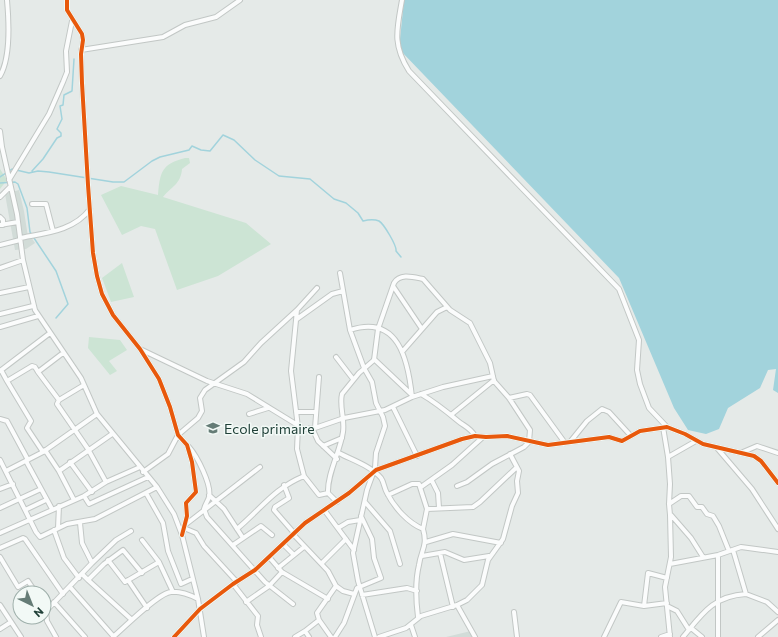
<svg xmlns="http://www.w3.org/2000/svg" width="778" height="637" font-family="Commissioner,sans-serif">
<style>
.built{fill:#d2dcd8}
.green{fill:#cce4d4}
.water{fill:#a2d3dc}
.lines{fill:none;stroke-linecap:round;stroke-linejoin:round}
.stream{stroke:#a2d3dc;stroke-width:1.5}
.street-casing{stroke:#c2c7c5;stroke-width:6}
.street{stroke:#fbfcfc;stroke-width:4}
.cycleway-casing{stroke:#f2f9f6;stroke-width:6}
.cycleway{stroke:#e8590c;stroke-width:4}
.labels{text-anchor:middle;dominant-baseline:central;stroke-width:3;stroke-linejoin:round;paint-order:stroke}
.poi-label{font-size:14px;fill:#204038;stroke:#f2f9f6;text-anchor:start}
</style>
<rect width="100%" height="100%" fill="#e5eae8"/>
<path class="built" d="M 19,190 L 24,211 L 28,237 L 31,237 L 35,243 L 26,249 L 15,250 L 5,194 Z
M 471,631 L 476,637 L 446,637 Z"/>
<path class="green" d="M 185,158 L 189,158 L 190,163 L 182,169 C 181,184 171,187 163,197 L 246,223 L 271,244 L 218,276 L 177,290 L 155,229 L 141,226 L 122,235 L 101,195 L 121,186 L 158,195 C 160,173 161,164 185,158 Z
M 0,169 L 7,180 L 0,189 Z
M 122,263 L 134,297 L 111,302 L 102,278 Z
M 89,337 L 120,340 L 127,350 L 109,361 L 117,371 L 110,375 L 88,348 Z"/>
<path class="water" d="M 404,0 L 778,0 L 778,393 L 773,390 L 776,369 L 768,370 L 760,388 L 728,408 L 719,429 L 706,434 L 688,430 L 674,408 L 619,278 L 399,49 Z"/>
<g class="lines">
<path class="stream" d="M 32,171 L 43,159 L 57,138 L 61,136 L 61,133 L 57,129 L 62,119 L 60,106 L 63,105 L 64,95 L 72,91 L 74,59
M 0,177 L 12,169 L 29,173 L 38,171 L 49,172 L 113,182 L 124,182 L 152,161 L 160,157 L 189,150 L 192,146 L 201,150 L 210,151 L 223,135 L 234,140 L 255,160 L 279,176 L 310,179 L 334,199 L 346,203 L 358,213 L 363,221 C 367,220 374,219 379,221 C 384,224 397,246 396,251 L 401,257
M 0,183 L 15,182 L 18,184 L 27,208 L 30,232 L 56,271 L 68,304 L 56,318"/>
<g class="street-casing">
<path id="street" d="M 67,0 L 67,10 L 82,34 L 83,40 L 81,54 L 82,83 L 88,185 L 93,253 L 97,276 L 102,294 L 113,315 L 140,349 L 159,379 L 170,407 L 178,435 L 187,445 L 192,462 L 196,492 L 186,503 L 187,516 L 182,535
M 402,0 C 397,29 392,44 409,71 L 619,289 L 639,340 L 637,370 L 640,384 L 649,408 L 667,427
M 81,50 L 163,37 L 185,25 L 216,17 L 240,0
M 0,76 C 11,57 9,22 7,0
M 0,131 L 2,147 L 17,214 L 23,260 L 35,310 L 81,378 L 97,414 L 157,487 L 174,514 L 182,535 L 198,599 L 204,637
M 9,180 L 49,114 L 63,82 L 67,72 L 66,51 L 72,21
M 0,197 L 10,187
M 32,204 L 46,204 L 53,231
M 0,217 L 3,220 L 3,225
M 0,225 L 18,222
M 20,238 C 45,233 74,231 90,209
M 0,245 L 20,240
M 0,268 L 23,260
M 340,273 L 350,330 L 364,368 L 372,382 L 376,403 L 383,417 L 385,426 L 376,453 L 375,468 L 367,490 L 353,553 L 358,581 L 375,637
M 393,286 L 422,329
M 0,293 L 29,287
M 297,310 L 291,371 L 298,427 L 297,449 L 304,476
M 0,314 L 33,306
M 297,319 L 332,294 L 343,291
M 0,327 L 38,316
M 350,330 C 398,314 408,359 412,397
M 140,349 L 207,381 L 247,394 L 304,429 L 315,428 L 344,418 L 385,410 L 412,397 L 443,387 L 493,376
M 402,352 L 437,312 L 447,307
M 336,357 L 353,379
M 374,359 L 411,394
M 1,370 L 7,381 L 32,366 L 35,367 L 38,372
M 0,371 L 50,333
M 7,381 L 31,421 L 27,428 L 43,452
M 84,385 L 59,400 L 57,404 L 88,449 L 106,482
M 421,394 C 435,402 446,411 458,421 C 464,426 471,428 475,436
M 509,398 L 527,394 L 530,395 L 565,443
M 59,400 L 38,372 L 63,353
M 393,407 L 417,456
M 296,412 L 315,412
M 249,414 L 268,408
M 451,415 L 494,380
M 0,419 L 7,421 L 28,460
M 663,427 L 668,457 L 670,484 L 669,504 L 670,515 L 671,557 L 665,587 L 670,637
M 312,428 L 318,441 L 337,459
M 315,428 L 319,377
M 570,442 L 587,421 L 602,409 L 609,412 L 631,436
M 323,446 L 342,438
M 189,447 C 197,456 212,485 209,497 C 208,501 205,504 204,509 L 207,517 L 265,582 L 293,604
M 717,448 L 752,489 L 778,529
M 45,450 L 59,471 L 74,500
M 743,452 L 757,446 L 778,453
M 339,453 C 352,460 371,466 381,478 C 384,482 384,488 387,493 C 394,507 408,523 423,529 C 428,546 421,550 419,565 C 415,581 416,601 418,617
M 668,457 L 696,441
M 0,460 L 36,532 L 40,537 L 67,524 L 95,519 L 157,487
M 26,461 L 52,509
M 70,462 L 92,492
M 6,471 L 43,452 L 97,414
M 59,471 L 112,434
M 143,472 L 168,454 L 178,435 L 198,418 L 202,411 L 200,398 L 205,390 L 244,362 L 261,343 L 297,310 L 317,288
M 432,481 L 438,493 L 439,508
M 284,485 L 289,498 L 275,507 L 274,510 L 294,533
M 421,487 L 452,465 L 483,437
M 0,489 L 13,484
M 146,493 L 163,523 L 168,551 L 181,584 L 192,579
M 209,495 L 224,509 L 243,538
M 388,495 L 412,484 L 419,484 L 427,509 L 423,529
M 84,496 L 89,504 L 148,477
M 337,502 L 328,493 C 327,474 340,452 343,432 C 345,419 339,406 342,394 L 359,373 L 374,360 L 378,329 L 394,283 C 400,273 413,277 423,279 L 450,310 L 470,323 L 490,363 L 494,381 L 509,398 L 530,430 L 529,442 L 524,447 L 492,464 L 467,482 L 457,486
M 365,502 L 390,531 L 400,564
M 669,504 L 681,496 L 689,496 L 697,507 L 702,507 L 707,514 L 713,516 L 719,526 L 729,551
M 0,508 L 41,489
M 427,509 L 473,507 L 480,502 L 517,467
M 25,510 L 46,500
M 325,511 L 354,550
M 671,515 L 691,538 L 703,557
M 185,525 L 260,467
M 58,528 L 59,506
M 184,528 L 196,533 L 204,546 L 237,582
M 338,528 L 348,522 L 360,520
M 237,529 C 262,508 273,489 304,476 L 319,495 L 328,493
M 54,530 L 64,558 L 79,578
M 0,533 L 84,496 L 106,482 L 140,467
M 293,534 L 328,571 L 336,586
M 142,540 L 159,562 L 173,592
M 426,542 L 453,534 L 501,543
M 283,544 L 294,555
M 233,545 L 261,526 L 272,535
M 0,548 L 23,538 L 25,539 L 63,594
M 733,550 L 746,594 L 767,602 L 778,612
M 440,553 L 453,607
M 718,555 L 718,637
M 422,556 L 445,552 L 464,560 L 489,556
M 0,557 L 18,587 L 28,581 L 36,593
M 269,557 L 282,572 L 328,599
M 108,560 L 125,582 L 159,562
M 92,563 L 116,540 L 131,531
M 322,563 L 346,539
M 670,564 L 718,555 L 741,547 L 778,552
M 278,568 L 304,547
M 82,574 L 88,580 L 104,564 L 123,550 L 142,573
M 88,580 L 132,620
M 128,580 L 147,608
M 233,584 L 258,616 L 257,625 L 261,637
M 70,587 L 114,637
M 362,595 L 407,588 L 417,591
M 54,602 L 85,637
M 246,602 L 269,586 L 282,572
M 0,605 L 21,637
M 457,605 L 475,637
M 644,606 L 648,573 L 667,578
M 667,606 L 677,611 L 689,630
M 514,612 L 517,637
M 411,625 L 415,637
M 691,628 L 702,637
M 0,629 L 11,622
M 305,631 L 319,620
M 56,637 L 47,621 L 46,611 L 92,563 L 82,543 L 80,523
M 113,637 C 124,628 158,593 171,592 C 180,591 190,595 198,599
M 174,637 L 200,609 L 233,584 L 255,570 L 305,523 L 349,493 L 376,470 L 462,439 L 475,436 L 486,437 L 507,436 L 548,445 L 609,437 L 622,441 L 640,431 L 667,427 L 685,434 L 703,444 L 754,456 L 761,461 L 778,483
M 295,637 L 305,631 L 309,637
M 331,637 L 319,620 L 317,613 L 336,586 L 343,591 L 354,594
M 335,637 L 344,623 L 357,588 L 381,578 L 374,558 L 372,539 L 361,516
M 379,637 L 406,628 L 421,616 L 457,605 L 467,600 L 482,585 L 488,560 L 503,539 L 512,506 L 518,493 L 517,481 L 519,471 L 510,454
M 604,637 L 621,602 L 644,606 L 667,603
M 661,637 L 670,634
M 683,637 C 702,614 713,596 746,594
M 758,637 L 778,620"/>
</g>
<use href="#street" class="street"/>
<g class="cycleway-casing">
<path id="cycleway" d="M 67,0 L 67,10 L 82,34 L 83,40 L 81,54 L 82,83 L 88,185 L 93,253 L 97,276 L 102,294 L 113,315 L 140,349 L 159,379 L 170,407 L 178,435 L 187,445 L 192,462 L 196,492 L 186,503 L 187,516 L 182,535
M 174,637 L 200,609 L 233,584 L 255,570 L 305,523 L 349,493 L 376,470 L 462,439 L 475,436 L 486,437 L 507,436 L 548,445 L 609,437 L 622,441 L 640,431 L 667,427 L 685,434 L 703,444 L 754,456 L 761,461 L 778,483"/>
</g>
<use href="#cycleway" class="cycleway"/>
</g>
<defs>
<g id="school-bare" transform="scale(1.08)"><path d="M0-5L7-2L0 1L-7-2ZM-4 1L0 2.5L4 1V4Q0 6-4 4Z" fill="#657c76" stroke="#f2f9f6" stroke-width="2.5" paint-order="stroke"/></g>
</defs>
<g fill-rule="evenodd">
<use href="#school-bare" x="213" y="428"/>
</g>
<g class="labels">
<g class="poi-label">
<text x="224" y="428">Ecole primaire</text>
</g>
</g>
<g transform="translate(32 605) rotate(137)"><circle r="19" fill="#f2f9f6" stroke="#9eafaa"/>
<path d="M0-3L7 15L0 10L-7 15Z" fill="#657c76"/>
<text y="-6" font-size="11" font-weight="bold" text-anchor="middle" fill="#204038">N</text>
</g>
</svg>
